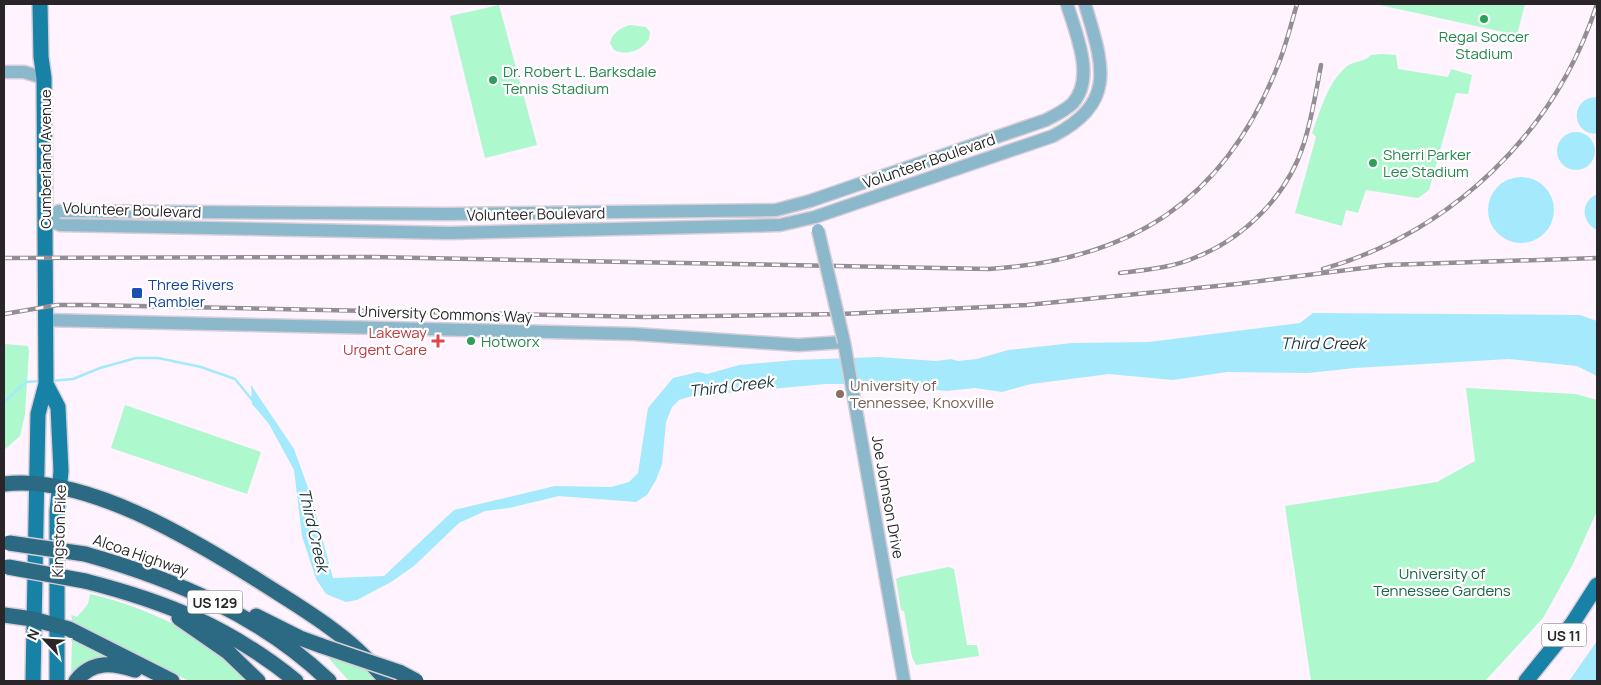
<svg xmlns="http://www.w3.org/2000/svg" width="1601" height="685" font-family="Manrope,sans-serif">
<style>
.green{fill:#aef8ce}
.water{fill:#a4eafc}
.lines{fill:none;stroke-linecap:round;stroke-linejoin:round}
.stream{stroke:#a4eafc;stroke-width:2.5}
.minor-casing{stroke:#d8ced8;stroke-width:15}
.major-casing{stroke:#d8ced8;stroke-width:18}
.highway-casing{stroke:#d8ced8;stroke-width:18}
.minor{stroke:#8cb8cc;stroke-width:12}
.major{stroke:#1781a6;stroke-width:15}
.highway{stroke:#2c6982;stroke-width:15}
.rail-casing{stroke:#958d95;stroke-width:4.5}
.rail{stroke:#fff;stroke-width:2.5;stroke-dasharray:8;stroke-linecap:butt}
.minor-bridge-casing{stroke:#d8ced8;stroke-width:15;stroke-linecap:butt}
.highway-bridge-casing{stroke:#d8ced8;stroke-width:18;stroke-linecap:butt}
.minor-bridge{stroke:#8cb8cc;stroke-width:12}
.highway-bridge{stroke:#2c6982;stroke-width:15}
.leisure-dot{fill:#2e9e5b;stroke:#fff;stroke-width:2}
.transit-dot{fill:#1a4fb4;stroke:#fff;stroke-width:2}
.health-dot{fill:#e0444e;stroke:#fff;stroke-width:2}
.education-dot{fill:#8d6e63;stroke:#fff;stroke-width:2}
.labels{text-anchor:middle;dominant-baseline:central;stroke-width:4.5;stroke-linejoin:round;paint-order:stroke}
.shield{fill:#fff;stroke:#696669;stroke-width:1}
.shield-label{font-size:14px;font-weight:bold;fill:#292529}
.leisure-label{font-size:15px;fill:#27864d;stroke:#fff;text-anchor:start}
.street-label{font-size:15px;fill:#292529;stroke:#fff}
.transit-label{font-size:15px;fill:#164399;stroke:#fff;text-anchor:start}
.health-label{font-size:15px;fill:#be3a42;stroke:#fff;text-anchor:end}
.education-label{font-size:15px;fill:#785e54;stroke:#fff;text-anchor:start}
.park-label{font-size:15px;fill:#196442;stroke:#fff}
.water-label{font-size:16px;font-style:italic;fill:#1d343a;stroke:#fff}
</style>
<rect width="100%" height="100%" fill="#fef3fe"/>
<path class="green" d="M 1375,4 L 1525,4 L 1517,35 Z
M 499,5 L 537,145 L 485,158 L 450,16 Z
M 630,25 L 646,27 L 650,32 L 649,39 C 641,51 627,56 614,50 L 610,43 C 612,33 620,28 630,25 Z
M 1383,54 L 1396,55 L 1398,69 L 1448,77 L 1451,69 L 1472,75 L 1468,94 L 1456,93 L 1429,190 L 1418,198 L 1366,190 L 1358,213 L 1346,210 L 1342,226 L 1295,213 L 1316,137 L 1312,133 C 1321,109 1327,84 1346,67 C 1354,60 1364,63 1371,55 Z
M 4,344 L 28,346 L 29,351 L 25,414 L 20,436 L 4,450 Z
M 1466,388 L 1576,394 L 1597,400 L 1597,511 L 1573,564 L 1543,618 L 1485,681 L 1311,681 L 1285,506 L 1437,482 L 1475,461 Z
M 125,405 L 261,452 L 247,494 L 111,448 Z
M 949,567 L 954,569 L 967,645 L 977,645 L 979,656 L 916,665 L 912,657 L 904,611 L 901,610 L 896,579 L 900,577 Z
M 90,594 C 141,605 216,638 248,681 L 189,681 L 73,624 L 71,615 L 77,617 L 88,604 Z
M 72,639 L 112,658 L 71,679 Z
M 323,652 L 366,667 L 378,681 L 349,681 Z"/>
<path class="water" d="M 1597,97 L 1597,134 C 1570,134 1570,97 1597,97 Z
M1557 151a19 19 0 1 1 38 0a19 19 0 1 1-38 0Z
M1488 210a33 33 0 1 1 66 0a33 33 0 1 1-66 0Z
M 1597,194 L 1597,230 C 1581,222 1580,202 1597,194 Z
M 1313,313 L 1580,315 L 1597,321 L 1597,376 L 1577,366 L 1509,359 L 1355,368 L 1308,373 L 1227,372 L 1173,380 L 1109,374 L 1031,384 L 1002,392 L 975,388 L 947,391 L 868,384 L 826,384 L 692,396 L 679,400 L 672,407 L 666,422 L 662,464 L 656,480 L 647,495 L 636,502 L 559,496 L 509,508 L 485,511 L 459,523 L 414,566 L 391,582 L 357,600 L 346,602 L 326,594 L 316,579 L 302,536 L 294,470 L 269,424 L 252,404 L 251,385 L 294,449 L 311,496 L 333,578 L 384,576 L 454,510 L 555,486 L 611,487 L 629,482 L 638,473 L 648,408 L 673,378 L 698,372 L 707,374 L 739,365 L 795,360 L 879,357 L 936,361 L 951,359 L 958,361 L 977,359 L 1008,350 L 1072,343 L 1149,342 L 1300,323 Z
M 1597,641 L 1597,681 L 1569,681 Z"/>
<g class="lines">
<path class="stream" d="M 51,381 L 73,379 L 100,368 L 136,358 L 158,358 L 201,367 L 235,379 L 253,401
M 4,402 L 26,382 L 40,381"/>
<g class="minor-casing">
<path id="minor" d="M 4,72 L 24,72 L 44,78
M 45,219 L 60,225 L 449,233 L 780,225 L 815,217 L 1053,136 C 1119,102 1102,63 1085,4
M 45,219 L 59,211 L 447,214 L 776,210 L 810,201 L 1046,120 C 1056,115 1066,110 1073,103 C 1096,77 1075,32 1067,4
M 45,320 L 634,334 L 798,345 L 844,342 L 904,681"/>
</g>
<g class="major-casing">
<path id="major" d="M 46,384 L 58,407 L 61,471 L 57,512 L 57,681
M 33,681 L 38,414 L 46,384 L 44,78 L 41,57 L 40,4
M 1526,681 L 1572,624 L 1597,585"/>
</g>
<g class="highway-casing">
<path id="highway" d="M 4,484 C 85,474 192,539 259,581 C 287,599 315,615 341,636 C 358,649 373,665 387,681
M 85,554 C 174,579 262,616 329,681
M 85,581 C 167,602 229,627 296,681
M 4,615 L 33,619 L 69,629 L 172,681
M 256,616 L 300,638 L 322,646
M 179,618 L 228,652 L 258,681
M 76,681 C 92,660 113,663 135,670"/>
</g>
<use href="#minor" class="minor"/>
<use href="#major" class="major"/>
<use href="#highway" class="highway"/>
<g class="rail-casing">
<path id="rail" d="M 4,258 L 373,257 L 989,269 C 1131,260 1225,201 1278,65 C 1286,46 1291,24 1297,4
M 1323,269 C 1452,232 1556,132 1597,4
M 1120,273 C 1145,270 1171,268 1194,258 C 1244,239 1288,195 1304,143 C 1312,118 1316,91 1321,65
M 4,314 L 57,305 L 89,305 L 645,317 L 841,314 L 1027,305 L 1237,284 L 1387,265 L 1597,258"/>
</g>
<use href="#rail" class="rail"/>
<g class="minor-bridge-casing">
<path id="minor-bridge" d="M 818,230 L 844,342"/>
</g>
<g class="highway-bridge-casing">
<path id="highway-bridge" d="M 9,543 L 85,554
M 8,567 L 85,581
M 322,646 L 399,672 L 416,681"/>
</g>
<use href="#minor-bridge" class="minor-bridge"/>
<use href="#highway-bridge" class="highway-bridge"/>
</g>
<g class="leisure-dot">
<circle cx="1484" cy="19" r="5"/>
<circle cx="493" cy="80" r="5"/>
<circle cx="1373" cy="163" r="5"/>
<circle cx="471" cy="341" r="5"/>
</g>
<rect class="transit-dot" x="131" y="287" width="12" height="12" rx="2.5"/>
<path class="health-dot" d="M435.5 333.5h5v5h5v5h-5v5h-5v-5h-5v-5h5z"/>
<circle class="education-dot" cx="840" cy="394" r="5"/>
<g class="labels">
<g class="shield">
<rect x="187.5" y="590.5" width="55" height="23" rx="4"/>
<rect x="1541.5" y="623.5" width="45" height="23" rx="4"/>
</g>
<g class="shield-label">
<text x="215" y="602">US 129</text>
<text x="1564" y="635">US 11</text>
</g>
<g class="leisure-label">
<text x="1484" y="36" text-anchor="middle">Regal Soccer<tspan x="1484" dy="17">Stadium</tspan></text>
<text x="503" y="71">Dr. Robert L. Barksdale<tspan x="503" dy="17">Tennis Stadium</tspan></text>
<text x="1383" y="154">Sherri Parker<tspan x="1383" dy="17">Lee Stadium</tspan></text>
<text x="481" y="341">Hotworx</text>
</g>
<g class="street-label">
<text transform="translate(45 159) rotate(-90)">Cumberland Avenue</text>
<text transform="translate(929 161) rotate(-19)">Volunteer Boulevard</text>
<text transform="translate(132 210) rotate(2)">Volunteer Boulevard</text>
<text transform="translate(536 214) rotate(-1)">Volunteer Boulevard</text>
<text transform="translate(445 314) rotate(2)">University Commons Way</text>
<text transform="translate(888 497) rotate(80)">Joe Johnson Drive</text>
<text transform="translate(59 531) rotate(-88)">Kingston Pike</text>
<text transform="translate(141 555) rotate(19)">Alcoa Highway</text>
</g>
<g class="transit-label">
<text x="148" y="284">Three Rivers<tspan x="148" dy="17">Rambler</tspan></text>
</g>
<g class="health-label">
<text x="427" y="332">Lakeway<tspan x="427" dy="17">Urgent Care</tspan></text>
</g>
<g class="education-label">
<text x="850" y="385">University of<tspan x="850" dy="17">Tennessee, Knoxville</tspan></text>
</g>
<g class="park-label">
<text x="1442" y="573">University of<tspan x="1442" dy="17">Tennessee Gardens</tspan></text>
</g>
<g class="water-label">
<text x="1323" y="343">Third Creek</text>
<text transform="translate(731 386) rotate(-7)">Third Creek</text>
<text transform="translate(314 530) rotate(77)">Third Creek</text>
</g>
</g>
<rect width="1601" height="685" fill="none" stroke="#292529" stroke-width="10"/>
<g transform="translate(45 640) rotate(295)" stroke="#ffffff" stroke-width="4" paint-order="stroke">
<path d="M0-4L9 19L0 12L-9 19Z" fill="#292529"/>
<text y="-8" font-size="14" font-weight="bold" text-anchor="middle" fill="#292529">N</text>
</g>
</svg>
